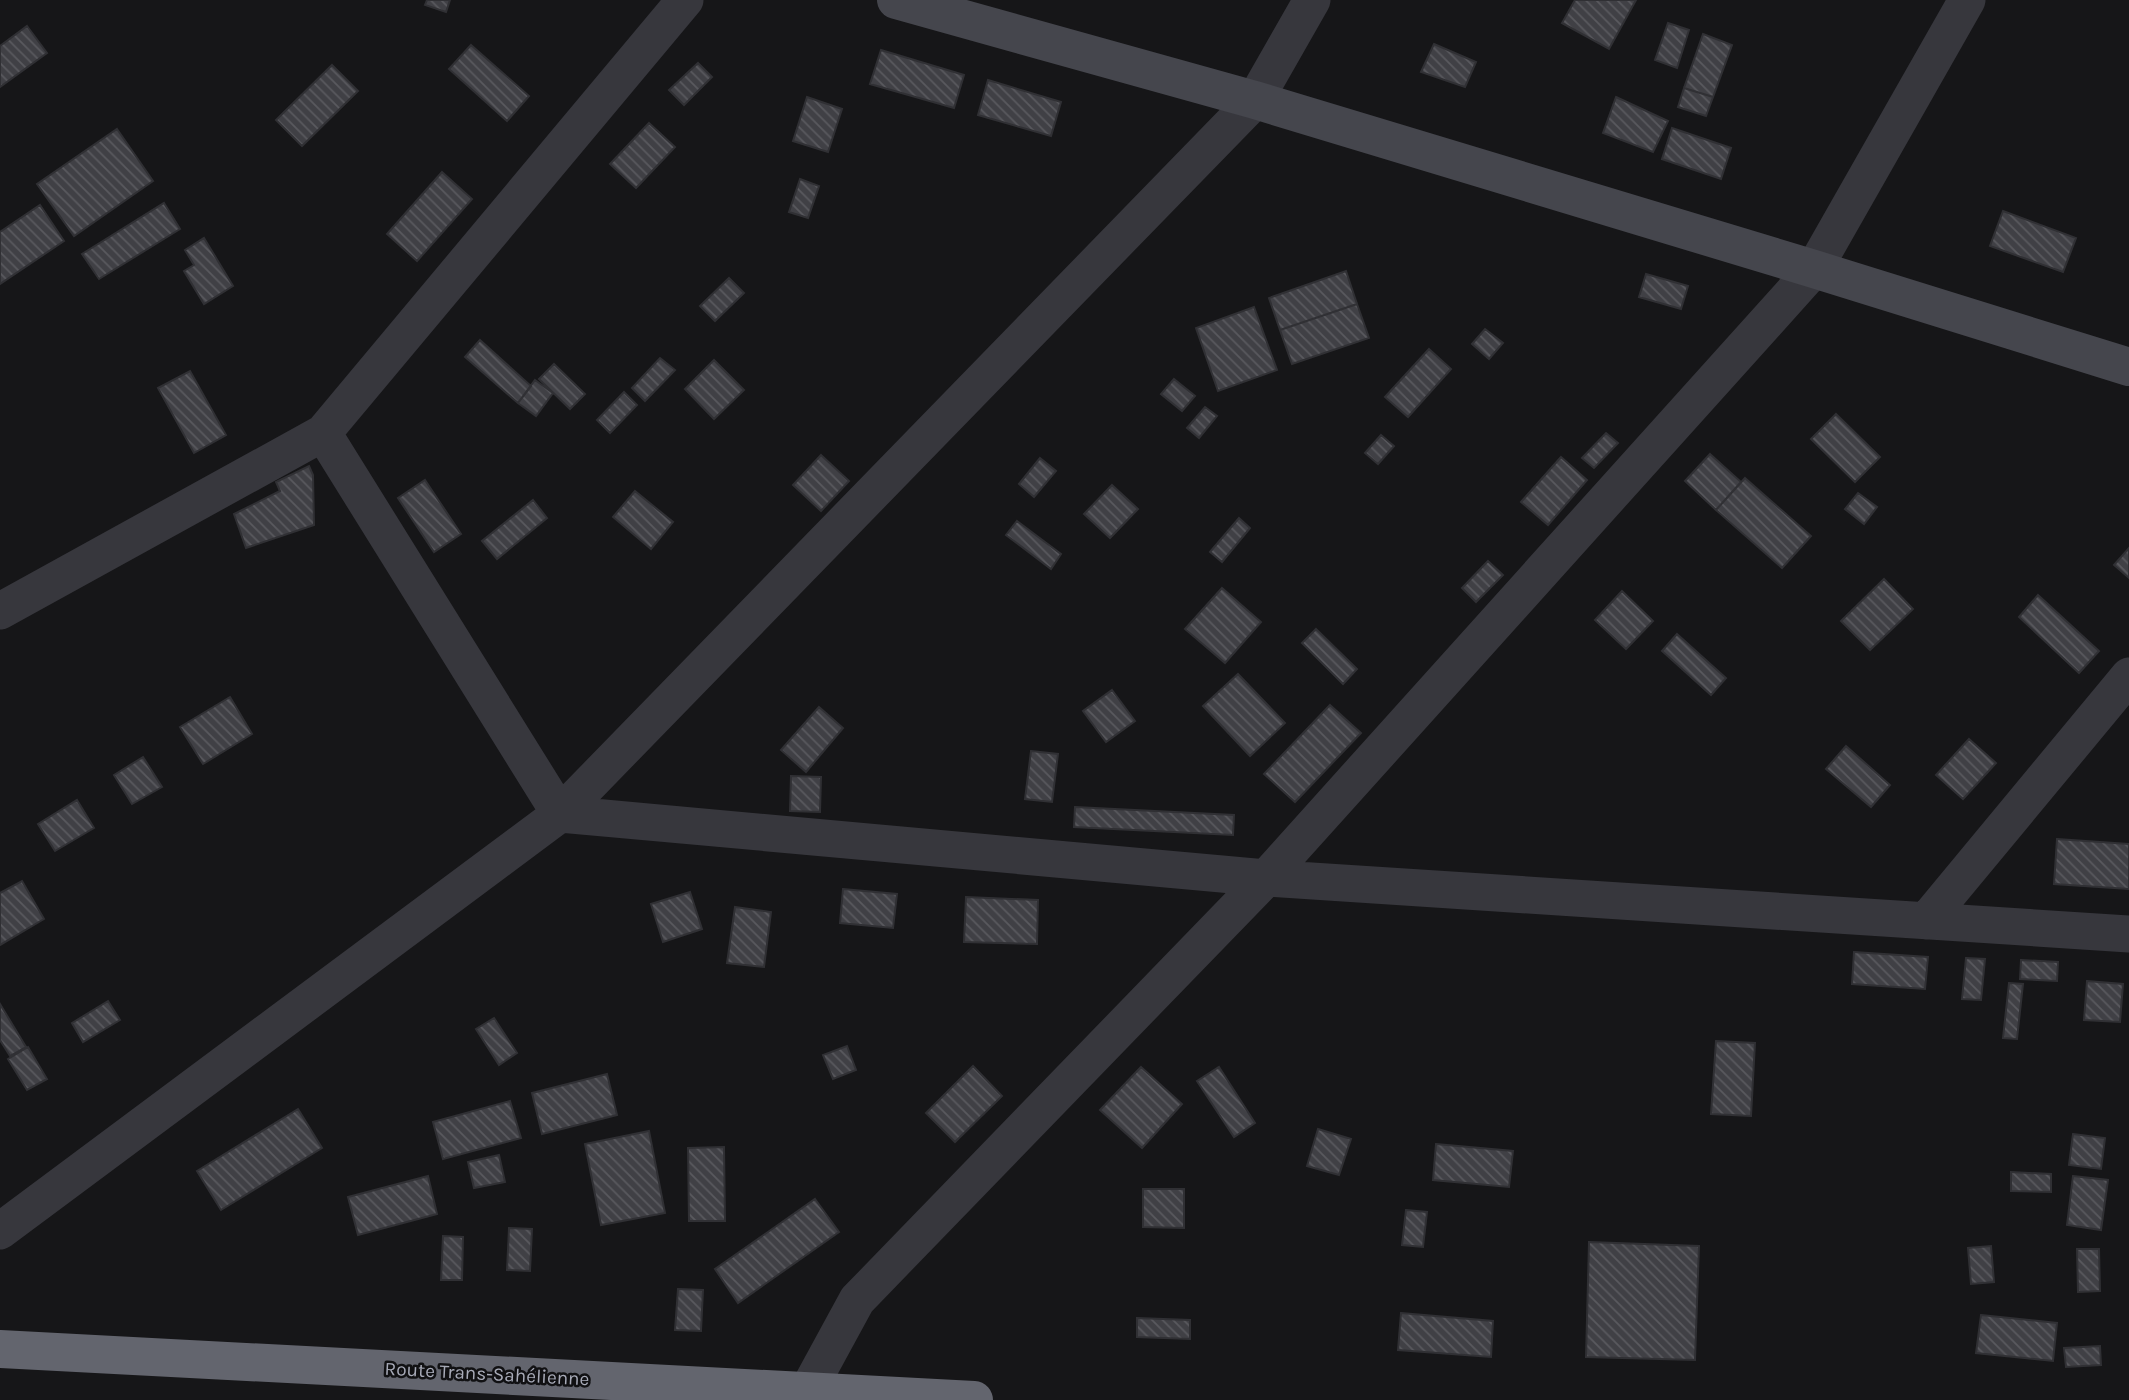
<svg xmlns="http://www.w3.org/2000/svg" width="2129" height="1400" font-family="Karla,sans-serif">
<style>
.building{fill:url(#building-back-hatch);stroke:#303034;stroke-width:2}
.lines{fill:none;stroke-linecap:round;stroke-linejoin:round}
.street{stroke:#37373d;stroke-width:37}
.secondary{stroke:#45464d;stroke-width:38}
.highway{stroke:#63656e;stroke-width:38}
.labels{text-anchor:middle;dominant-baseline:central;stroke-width:5;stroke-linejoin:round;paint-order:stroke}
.street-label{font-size:19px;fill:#a8abb8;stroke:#111113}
</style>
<defs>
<pattern id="building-back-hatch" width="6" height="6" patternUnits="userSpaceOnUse" patternTransform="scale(1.75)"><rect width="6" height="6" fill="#404045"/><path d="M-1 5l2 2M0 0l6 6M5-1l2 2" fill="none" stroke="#59595e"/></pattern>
</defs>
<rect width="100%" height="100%" fill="#161618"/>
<path class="building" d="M 427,0 L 450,0 L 446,12 L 425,5 Z
M 1575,0 L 1636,0 L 1609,49 L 1562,23 Z
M 1668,23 L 1689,30 L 1677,68 L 1655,60 Z
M 27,26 L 47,53 L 0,87 L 0,46 Z
M 1703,34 L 1732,45 L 1713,97 L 1684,88 Z
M 1434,44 L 1476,62 L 1465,87 L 1421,72 Z
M 471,45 L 529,96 L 507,121 L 449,69 Z
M 881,50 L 964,75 L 954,108 L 870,84 Z
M 698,63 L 712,77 L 684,105 L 669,90 Z
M 332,65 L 358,91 L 302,146 L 276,120 Z
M 988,80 L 1061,102 L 1051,136 L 978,115 Z
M 1684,88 L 1713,97 L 1706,116 L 1678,107 Z
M 807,97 L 842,109 L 828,152 L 793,141 Z
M 1616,97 L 1668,121 L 1653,152 L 1603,133 Z
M 649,123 L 675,147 L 636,188 L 610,164 Z
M 1672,128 L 1731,148 L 1721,179 L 1662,159 Z
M 117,129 L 153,181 L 74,236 L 37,184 Z
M 442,172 L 472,199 L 417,261 L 387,234 Z
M 800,179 L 819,186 L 808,218 L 789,212 Z
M 164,203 L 180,229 L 99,279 L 82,254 Z
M 40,205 L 64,241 L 0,284 L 0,232 Z
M 2003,211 L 2076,238 L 2063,272 L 1990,246 Z
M 204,238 L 233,286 L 204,304 L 184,271 L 194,265 L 185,250 Z
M 1346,271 L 1357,304 L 1280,330 L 1269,298 Z
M 1646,274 L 1688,286 L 1681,309 L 1639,297 Z
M 729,278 L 744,293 L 715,321 L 700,306 Z
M 1357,304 L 1369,338 L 1292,364 L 1280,330 Z
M 1254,307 L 1277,370 L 1218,391 L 1196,328 Z
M 1485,329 L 1503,343 L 1489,359 L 1472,344 Z
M 480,340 L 531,386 L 518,403 L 465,357 Z
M 1429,349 L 1451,369 L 1408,417 L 1385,397 Z
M 660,358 L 675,370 L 645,401 L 632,388 Z
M 714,360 L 744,390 L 714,419 L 685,389 Z
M 554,364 L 585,394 L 570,409 L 539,379 Z
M 190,371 L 226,435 L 194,453 L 158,388 Z
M 1174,379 L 1195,396 L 1182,411 L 1161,394 Z
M 535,380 L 553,393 L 536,416 L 518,403 Z
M 624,392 L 637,405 L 610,433 L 597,420 Z
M 1205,407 L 1217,416 L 1199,438 L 1187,428 Z
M 1836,414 L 1880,457 L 1855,482 L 1811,439 Z
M 1606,433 L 1618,443 L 1594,468 L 1582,458 Z
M 1381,435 L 1394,446 L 1378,464 L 1365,453 Z
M 1710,454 L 1741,482 L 1716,510 L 1685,481 Z
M 821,455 L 849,481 L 821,511 L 793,485 Z
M 1561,457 L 1587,480 L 1548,525 L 1521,502 Z
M 1040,458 L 1056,471 L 1034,497 L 1019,484 Z
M 309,466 L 313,475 L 314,525 L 246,548 L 234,514 L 280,491 L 276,482 Z
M 1745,478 L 1811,536 L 1782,568 L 1716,510 Z
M 425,480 L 461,534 L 434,552 L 398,498 Z
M 1112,485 L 1138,509 L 1110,538 L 1084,514 Z
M 635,491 L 673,522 L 651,549 L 613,517 Z
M 1858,493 L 1877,507 L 1864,524 L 1845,509 Z
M 533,500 L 547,518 L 497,559 L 482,541 Z
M 1239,518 L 1250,528 L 1222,562 L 1210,552 Z
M 1017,521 L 1061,554 L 1051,569 L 1006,535 Z
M 2129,548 L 2129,578 L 2114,565 Z
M 1488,561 L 1503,575 L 1476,602 L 1462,588 Z
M 1884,579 L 1913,609 L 1870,650 L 1841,621 Z
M 1222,588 L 1261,622 L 1225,663 L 1185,629 Z
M 1622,591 L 1653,621 L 1626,649 L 1595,620 Z
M 2038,595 L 2099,651 L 2079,673 L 2019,617 Z
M 1316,629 L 1357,669 L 1343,684 L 1302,643 Z
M 1677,634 L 1726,678 L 1711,695 L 1662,651 Z
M 1238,674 L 1285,723 L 1250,756 L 1203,706 Z
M 1112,690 L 1135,721 L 1106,742 L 1083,711 Z
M 230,697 L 252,734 L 203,764 L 180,727 Z
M 1330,705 L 1361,733 L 1295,802 L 1264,774 Z
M 819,707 L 843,728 L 806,772 L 781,750 Z
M 1969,739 L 1996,763 L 1963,799 L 1936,775 Z
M 1846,746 L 1890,785 L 1871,807 L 1826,769 Z
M 1031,751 L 1058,754 L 1052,802 L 1025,799 Z
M 143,757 L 162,787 L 132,804 L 114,775 Z
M 791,776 L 821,777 L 820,812 L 790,811 Z
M 77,800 L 94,828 L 55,851 L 38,824 Z
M 1075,807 L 1234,815 L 1233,835 L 1074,827 Z
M 2057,839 L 2129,844 L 2129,889 L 2054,884 Z
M 22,881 L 44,919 L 0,945 L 0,893 Z
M 843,889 L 897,894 L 893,928 L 840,923 Z
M 690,892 L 702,929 L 663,942 L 651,904 Z
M 966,897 L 1038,900 L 1037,944 L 964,942 Z
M 735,907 L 771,912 L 764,967 L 727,963 Z
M 1854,952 L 1928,957 L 1925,989 L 1852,984 Z
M 1966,958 L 1985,959 L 1981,1000 L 1962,999 Z
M 2021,960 L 2058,962 L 2057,981 L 2020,979 Z
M 2087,981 L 2123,984 L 2120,1022 L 2084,1020 Z
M 2009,983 L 2023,984 L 2017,1039 L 2003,1038 Z
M 108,1001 L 120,1020 L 83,1042 L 72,1023 Z
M 0,1004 L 26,1047 L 10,1056 L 0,1040 Z
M 494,1018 L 517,1053 L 499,1065 L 476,1029 Z
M 1716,1041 L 1755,1043 L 1751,1116 L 1711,1114 Z
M 847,1046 L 856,1070 L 833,1079 L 823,1055 Z
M 28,1047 L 47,1079 L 27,1090 L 8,1059 Z
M 973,1066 L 1002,1096 L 955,1142 L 926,1113 Z
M 1141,1067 L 1182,1104 L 1142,1148 L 1100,1110 Z
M 1219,1067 L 1255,1123 L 1234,1137 L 1197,1081 Z
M 607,1074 L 617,1115 L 542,1134 L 532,1093 Z
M 510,1101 L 521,1138 L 443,1159 L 433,1122 Z
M 298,1109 L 322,1148 L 221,1210 L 197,1171 Z
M 1318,1129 L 1351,1139 L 1339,1175 L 1307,1166 Z
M 649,1131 L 665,1213 L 601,1225 L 585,1144 Z
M 2073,1134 L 2105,1138 L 2101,1169 L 2069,1165 Z
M 1436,1144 L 1513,1151 L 1509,1187 L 1433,1180 Z
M 724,1147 L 725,1221 L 689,1221 L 688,1148 Z
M 499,1155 L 505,1182 L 474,1188 L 468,1162 Z
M 2011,1172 L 2051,1174 L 2051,1192 L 2011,1191 Z
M 428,1176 L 437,1214 L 358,1235 L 348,1197 Z
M 2073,1176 L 2108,1180 L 2101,1230 L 2067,1225 Z
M 1143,1189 L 1184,1189 L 1184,1228 L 1143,1227 Z
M 815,1199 L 839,1232 L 738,1303 L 715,1269 Z
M 1406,1210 L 1427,1212 L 1423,1247 L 1402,1245 Z
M 509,1228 L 532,1229 L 530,1271 L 507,1270 Z
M 443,1236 L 463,1237 L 462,1280 L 441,1280 Z
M 1589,1242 L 1699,1246 L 1695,1360 L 1586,1357 Z
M 1991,1246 L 1994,1282 L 1971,1284 L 1968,1248 Z
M 2077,1249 L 2099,1249 L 2100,1291 L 2078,1292 Z
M 678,1289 L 703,1290 L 701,1331 L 675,1330 Z
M 1401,1313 L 1493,1321 L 1491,1357 L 1398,1350 Z
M 1981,1315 L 2057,1323 L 2053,1361 L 1976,1353 Z
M 1137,1318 L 1190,1320 L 1190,1339 L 1137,1337 Z
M 2100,1346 L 2101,1365 L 2066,1367 L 2064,1348 Z"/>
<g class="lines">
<path class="street" d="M 323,433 L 560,814 L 1266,878 L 2129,934
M 0,611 L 323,433 L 685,0
M 1926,921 L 2129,676
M 0,1231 L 560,814 L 1255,100 L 1312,0
M 808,1400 L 808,1390 L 857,1300 L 1266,878 L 1814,269 L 1967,0"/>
<path class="secondary" d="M 896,0 L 1255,100 L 1814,269 L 2129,367"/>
<path class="highway" d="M 0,1349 L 974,1400"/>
</g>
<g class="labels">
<g class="street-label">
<text transform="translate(487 1374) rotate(3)">Route Trans-Sahélienne</text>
</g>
</g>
</svg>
